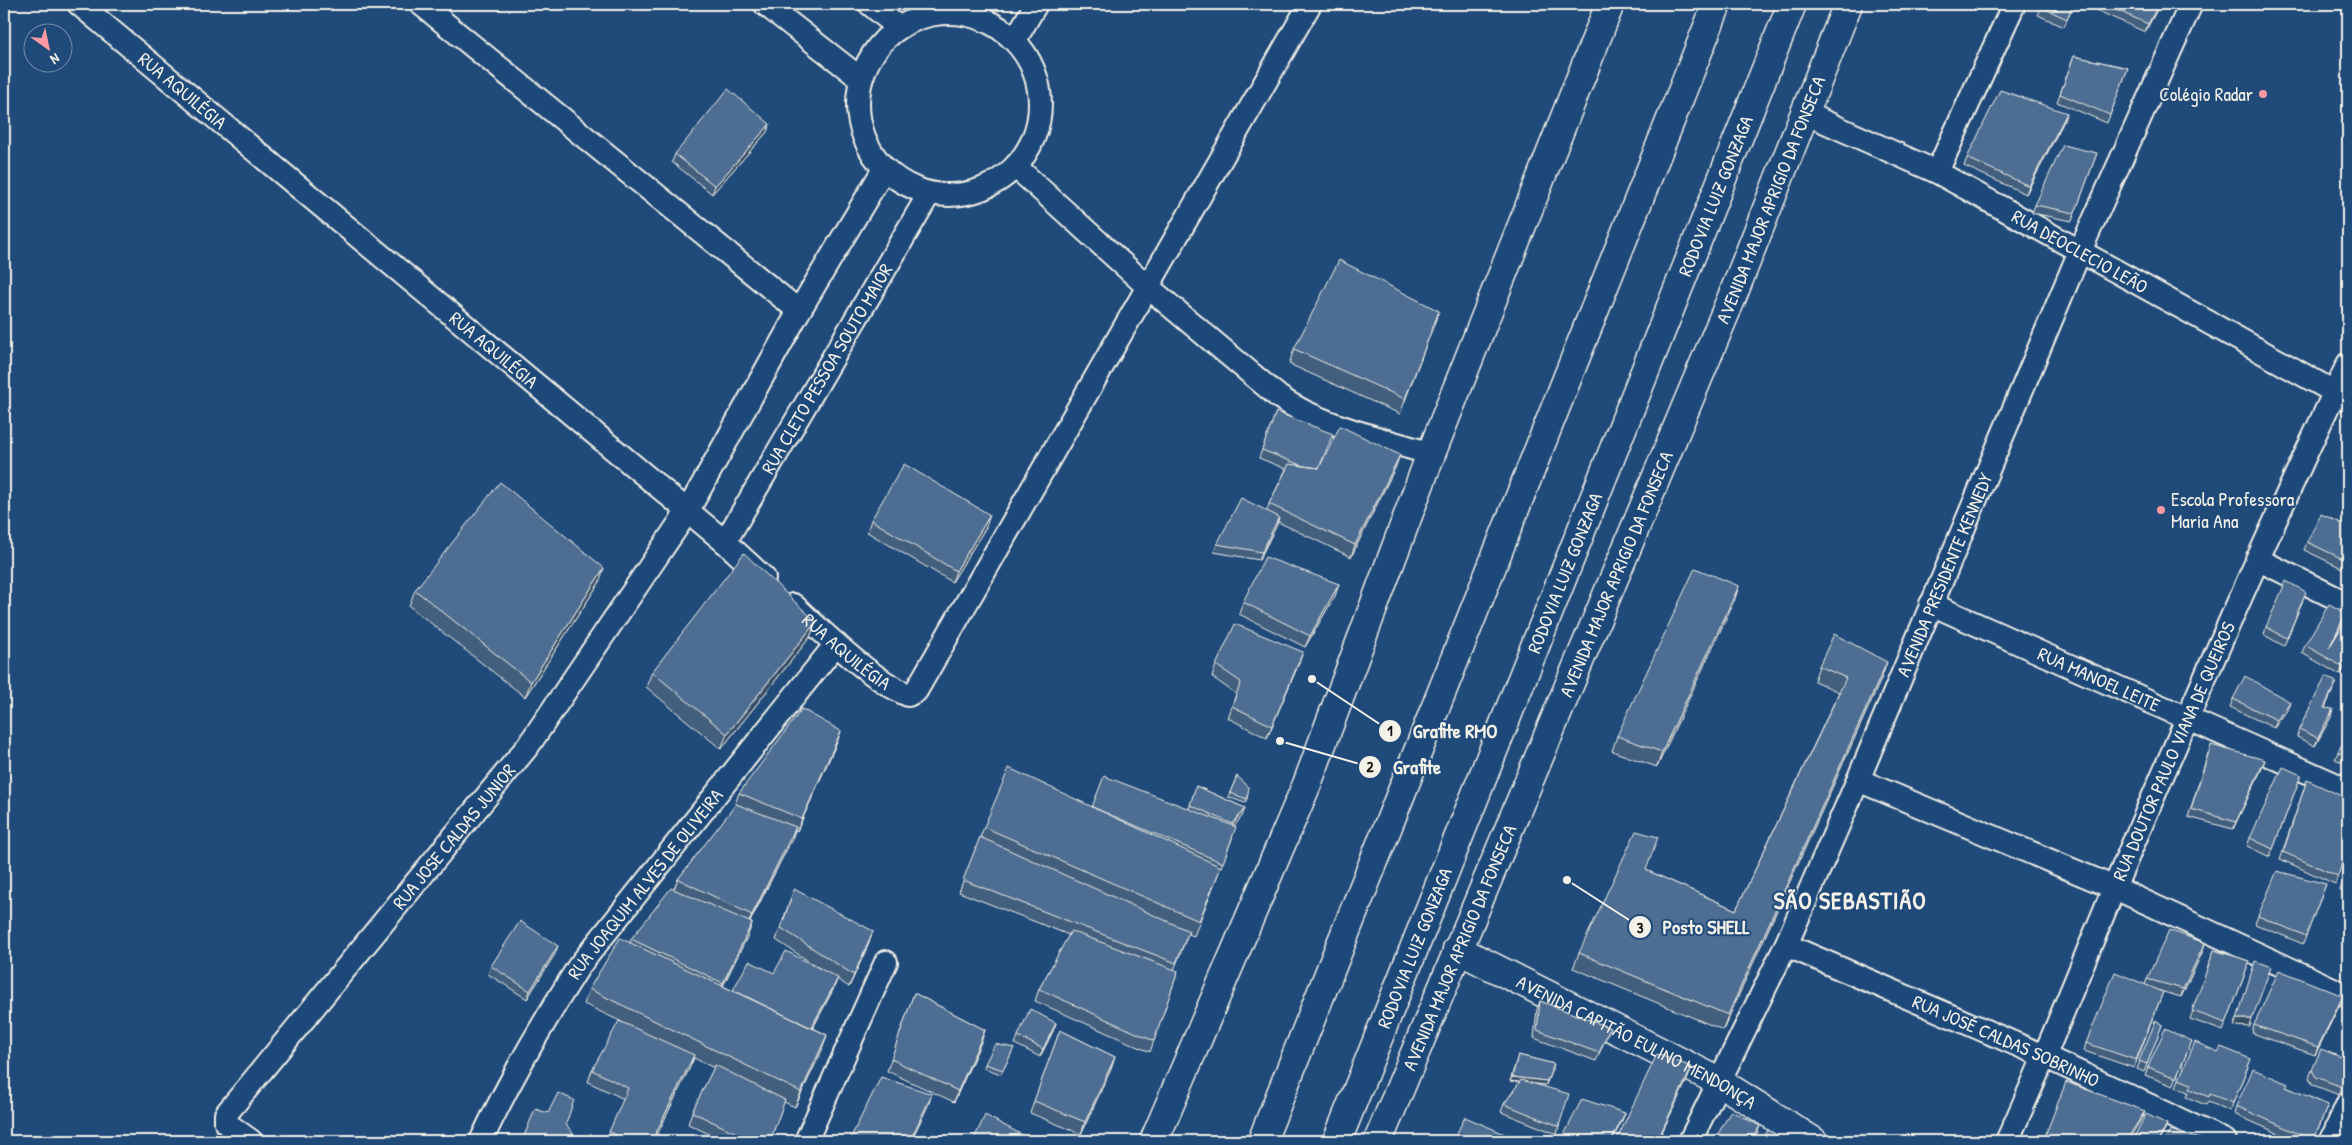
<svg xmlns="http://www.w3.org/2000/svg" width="2352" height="1145" font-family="'Patrick Hand',sans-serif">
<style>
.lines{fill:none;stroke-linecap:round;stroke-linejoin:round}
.street-casing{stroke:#f4f1e8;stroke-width:26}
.secondary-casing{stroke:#f4f1e8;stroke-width:31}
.primary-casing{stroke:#f4f1e8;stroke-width:31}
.highway-casing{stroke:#f4f1e8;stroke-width:31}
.street{stroke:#1f4a7a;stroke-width:22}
.secondary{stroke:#1f4a7a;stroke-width:28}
.primary{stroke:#1f4a7a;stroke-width:28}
.highway{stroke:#1f4a7a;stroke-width:28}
.wall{fill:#425f7e;stroke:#f4f1e8}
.shaded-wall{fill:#364d66;stroke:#f4f1e8}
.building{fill:#4d6e92;stroke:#f4f1e8}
.poi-dot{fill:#ff9aa2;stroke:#1f4a7a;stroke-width:2}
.labels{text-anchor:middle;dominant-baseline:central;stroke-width:4;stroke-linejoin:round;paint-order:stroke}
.street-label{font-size:19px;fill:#f4f1e8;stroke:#1f4a7a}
.poi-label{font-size:19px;fill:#f4f1e8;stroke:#1f4a7a;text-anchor:end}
.district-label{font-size:24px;font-weight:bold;letter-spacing:1px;fill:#f4f1e8;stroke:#1f4a7a}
.leader{fill:none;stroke:#f4f1e8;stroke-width:2}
.callout-dot{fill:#f4f1e8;stroke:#1f4a7a;stroke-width:2}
.mark-label{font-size:15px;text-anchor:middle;font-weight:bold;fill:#111}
.callout-label{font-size:20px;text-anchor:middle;font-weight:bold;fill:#f4f1e8;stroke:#1f4a7a;stroke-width:4;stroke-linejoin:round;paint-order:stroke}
</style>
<rect width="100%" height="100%" fill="#1f4a7a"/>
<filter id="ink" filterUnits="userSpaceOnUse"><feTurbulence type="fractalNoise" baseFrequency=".02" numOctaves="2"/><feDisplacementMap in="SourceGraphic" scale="10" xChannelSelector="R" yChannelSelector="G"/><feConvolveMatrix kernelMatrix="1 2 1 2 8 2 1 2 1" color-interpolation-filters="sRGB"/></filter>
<g filter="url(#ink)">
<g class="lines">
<g class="street-casing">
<g id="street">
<path id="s1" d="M 79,4 L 725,542 L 764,578"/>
<path d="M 421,4 L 799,311"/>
<path d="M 765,4 L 861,79"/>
<path d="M 870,4 L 899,28"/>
<circle cx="949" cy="104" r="91"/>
<path d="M 1015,40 L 1036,4"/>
<path id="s2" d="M 1805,113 L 1937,172 L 2347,399"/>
<path d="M 1016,167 L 1148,287 L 1279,397 C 1323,427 1381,438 1431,454"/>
<path d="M 1937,172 L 2014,4"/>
<path id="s3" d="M 725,542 L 929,194"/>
<path d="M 2257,559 L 2348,604"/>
<path id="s4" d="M 1931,604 L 2348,790"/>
<path id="s5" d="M 793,605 C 825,634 869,678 908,695 L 916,691 L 1310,4"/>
<path d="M 1858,780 L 2115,888 L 2348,996"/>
<path id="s6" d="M 1786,945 L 2046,1057 L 2225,1141"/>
<path id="s7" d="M 251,1141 L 226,1123 L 226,1114 L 528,746 L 687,512 L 799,311 L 884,169"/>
<path id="s8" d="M 481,1141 C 510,1079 542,1024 579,966 L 836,644"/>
<path d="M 806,1141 L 886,962"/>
<path id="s9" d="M 1690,1141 L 1786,945 L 1858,780 L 2080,251 L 2191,4"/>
<path id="s10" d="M 2007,1141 C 2046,1057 2079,971 2115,886 C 2190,710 2266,536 2348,364"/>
<path d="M 2331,1141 L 2348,1103"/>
</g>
</g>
<g class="secondary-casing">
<g id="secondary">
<path id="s11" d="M 1457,949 L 1718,1081 L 1813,1141"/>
</g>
</g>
<g class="primary-casing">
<g id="primary">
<path d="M 1154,1141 L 1307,784 L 1431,454 L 1610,4"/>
<path id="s12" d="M 1378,1141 L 1732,297 L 1848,4"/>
</g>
</g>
<g class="highway-casing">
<g id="highway">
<path d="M 1262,1141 L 1717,4"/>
<path id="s13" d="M 1337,1141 L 1792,4"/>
</g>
</g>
<use href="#street" class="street"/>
<use href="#secondary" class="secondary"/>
<use href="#primary" class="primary"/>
<use href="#highway" class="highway"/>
</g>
<path class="wall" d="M 2043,4 L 2074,4 L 2064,27 L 2038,15 Z
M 2088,4 L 2160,4 L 2145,32 L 2087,6 Z
M 2074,56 L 2128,68 L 2107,123 L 2057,102 Z
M 2067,113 L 2064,121 L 2026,194 L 1964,166 L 1967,158 Z
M 767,132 L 712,194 L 672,162 L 675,154 Z
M 2097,153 L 2072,221 L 2032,213 L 2035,205 Z
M 1439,311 L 1400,414 L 1289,364 L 1294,349 Z
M 1276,412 L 1322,464 L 1396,466 L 1351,557 L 1278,522 L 1259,560 L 1214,552 L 1217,544 L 1267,511 L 1269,504 L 1286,469 L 1259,458 Z
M 871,520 L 986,527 L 952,582 L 867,532 Z
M 2307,542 L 2348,560 L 2344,569 L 2304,550 Z
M 599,583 L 525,697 L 409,606 L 415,590 Z
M 1339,584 L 1335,596 L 1305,647 L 1239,614 L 1243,602 Z
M 1739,586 L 1734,601 L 1657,767 L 1612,751 L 1617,736 Z
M 2303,600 L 2284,646 L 2264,635 L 2266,627 Z
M 2346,613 L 2333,642 L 2348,662 L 2340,675 L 2302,653 L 2305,645 Z
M 816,622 L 810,637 L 721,749 L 646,687 L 652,672 Z
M 1299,663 L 1267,738 L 1228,718 L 1236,694 L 1212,677 L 1216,665 Z
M 1819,666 L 1882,677 L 1723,1030 L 1573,968 L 1579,953 L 1646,870 L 1736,910 L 1839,692 L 1814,681 Z
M 2333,690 L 2325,708 L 2331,717 L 2315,746 L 2297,737 L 2299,729 Z
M 2233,699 L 2287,710 L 2274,728 L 2230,707 Z
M 841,731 L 837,742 L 797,831 L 795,830 L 792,839 L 750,922 L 752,923 L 748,935 L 723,986 L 733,991 L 774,973 L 827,973 L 776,940 L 794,889 L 869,943 L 849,987 L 837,979 L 833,990 L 813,1028 L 827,1035 L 822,1050 L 795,1107 L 784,1102 L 770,1141 L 724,1141 L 688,1124 L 692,1112 L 714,1068 L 694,1058 L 690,1067 L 654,1141 L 606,1141 L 624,1099 L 588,1082 L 592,1070 L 622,1022 L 584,1004 L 589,989 L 630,943 L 631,939 L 674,889 L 678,879 L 736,805 L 735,804 L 739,793 Z
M 2348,733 L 2348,765 L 2335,759 L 2338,752 Z
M 2208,753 L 2262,768 L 2233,829 L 2188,817 Z
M 2301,775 L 2270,857 L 2247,846 L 2250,838 Z
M 1237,776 L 1247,799 L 1245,803 L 1228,797 Z
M 2307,780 L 2348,847 L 2335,884 L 2280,859 Z
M 1196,786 L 1245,808 L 1242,816 L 1234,826 L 1232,839 L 1194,936 L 1188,934 L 1174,970 L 1178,971 L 1150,1052 L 1035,1001 L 1039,989 L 1069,935 L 959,892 L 984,827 L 1092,807 L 1189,809 Z
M 2348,867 L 2348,894 L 2340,890 Z
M 2326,884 L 2303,944 L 2255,924 L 2258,916 Z
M 2214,950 L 2250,961 L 2223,1031 L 2190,1019 Z
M 2203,951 L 2181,997 L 2160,991 L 2163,992 L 2134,1068 L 2084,1051 L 2086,1043 L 2145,985 L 2147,979 Z
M 555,954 L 527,999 L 488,974 L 491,966 Z
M 914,993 L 985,1030 L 981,1042 L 954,1102 L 887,1071 Z
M 2343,996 L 2340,1004 L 2315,1055 L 2252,1033 L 2254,1025 Z
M 1540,1001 L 1610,1028 L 1596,1061 L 1534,1038 L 1537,1009 Z
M 2156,1020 L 2162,1025 L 2144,1072 L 2137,1069 Z
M 1056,1023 L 1053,1031 L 1040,1057 L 1015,1044 L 1018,1036 Z
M 1060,1030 L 1115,1057 L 1111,1069 L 1081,1134 L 1030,1113 Z
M 2192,1041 L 2173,1086 L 2145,1075 L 2148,1067 Z
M 1012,1052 L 1001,1074 L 984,1068 L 985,1064 Z
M 2218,1052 L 2251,1059 L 2230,1111 L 2208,1102 L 2206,1105 L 2186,1097 L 2188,1092 L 2176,1087 L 2179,1079 Z
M 1518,1055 L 1554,1064 L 1546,1085 L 1536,1084 L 1559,1126 L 1557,1134 L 1501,1112 L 1504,1104 L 1520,1082 L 1510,1081 Z
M 2312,1070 L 2348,1071 L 2339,1095 L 2313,1085 L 2309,1078 Z
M 2286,1087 L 2328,1105 L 2313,1141 L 2296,1141 L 2234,1114 L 2236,1106 Z"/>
<path class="shaded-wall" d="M 2159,4 L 2160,4 L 2145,32 L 2148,24 Z
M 2067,113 L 2064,121 L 2026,194 L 2029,186 Z
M 770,124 L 767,132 L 712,194 L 715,186 Z
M 1400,455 L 1396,466 L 1351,557 L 1355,545 Z
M 990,515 L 986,527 L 952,582 L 956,571 Z
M 1279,517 L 1277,525 L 1259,560 L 1262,552 Z
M 604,568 L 599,583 L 525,697 L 531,682 Z
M 1339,584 L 1335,596 L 1305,647 L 1310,636 Z
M 1739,586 L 1734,601 L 1657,767 L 1662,752 Z
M 2346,613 L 2343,621 L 2326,656 L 2329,648 Z
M 816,622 L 810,637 L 721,749 L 727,734 Z
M 1303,652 L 1299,663 L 1267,738 L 1272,726 Z
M 2348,658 L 2348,662 L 2340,675 L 2343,667 Z
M 1887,662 L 1882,677 L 1723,1030 L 1728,1015 Z
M 2290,702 L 2287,710 L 2274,728 L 2277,720 Z
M 2333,709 L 2331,717 L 2315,746 L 2318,738 Z
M 841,731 L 837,742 L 797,831 L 802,819 Z
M 2265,760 L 2262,768 L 2233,829 L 2236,822 Z
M 1245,808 L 1242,816 L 1230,832 L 1233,824 Z
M 796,827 L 792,839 L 747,927 L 752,915 Z
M 752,923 L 748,935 L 719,994 L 723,983 Z
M 873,931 L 869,943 L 849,987 L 854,975 Z
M 2205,943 L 2203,951 L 2181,997 L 2183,989 Z
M 558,946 L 555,954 L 527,999 L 530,991 Z
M 838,978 L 833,990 L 805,1042 L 810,1030 Z
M 2343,996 L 2340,1004 L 2315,1055 L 2318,1047 Z
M 2237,1019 L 2252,1019 L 2250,1027 L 2234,1026 Z
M 1056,1023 L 1053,1031 L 1040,1057 L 1043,1049 Z
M 985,1030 L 981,1042 L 954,1102 L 958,1091 Z
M 827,1035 L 822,1050 L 795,1107 L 801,1092 Z
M 694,1055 L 690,1067 L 654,1141 L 652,1141 Z
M 1115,1057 L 1111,1069 L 1081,1134 L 1085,1122 Z
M 1692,1067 L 1688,1078 L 1658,1141 L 1657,1141 Z
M 1512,1077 L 1547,1081 L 1546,1085 L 1510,1081 Z
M 932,1094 L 928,1106 L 911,1141 L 910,1141 Z
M 2145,1111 L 2142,1118 L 2128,1141 L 2126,1141 Z
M 1625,1113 L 1622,1121 L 1612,1141 L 1611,1141 Z
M 2167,1124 L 2164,1132 L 2159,1141 L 2158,1141 Z
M 1760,1126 L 1757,1134 L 1753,1141 L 1751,1141 Z"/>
<path class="building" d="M 2043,4 L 2073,4 L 2067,19 L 2041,7 Z
M 2103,4 L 2159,4 L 2148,24 Z
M 2074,56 L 2128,68 L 2110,115 L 2060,94 Z
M 728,89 L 770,124 L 715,186 L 675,154 Z
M 2000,90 L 2067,113 L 2029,186 L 1967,158 Z
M 2063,145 L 2097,153 L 2075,213 L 2035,205 Z
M 1339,260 L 1439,311 L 1405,399 L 1294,349 Z
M 1276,412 L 1333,434 L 1319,468 L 1303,466 L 1262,450 Z
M 1340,426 L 1400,455 L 1355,545 L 1269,504 L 1289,464 L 1319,468 Z
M 904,464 L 990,515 L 956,571 L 871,520 Z
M 500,482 L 604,568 L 531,682 L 415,590 Z
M 1241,498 L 1279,517 L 1262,552 L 1217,544 Z
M 2321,514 L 2348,526 L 2348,558 L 2347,561 L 2307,542 Z
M 744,553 L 816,622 L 727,734 L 652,672 Z
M 1265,557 L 1339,584 L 1310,636 L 1243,602 Z
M 1695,568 L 1739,586 L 1662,752 L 1617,736 Z
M 2286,581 L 2306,592 L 2287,638 L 2266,627 Z
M 2329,604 L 2346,613 L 2329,648 L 2348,617 L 2348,658 L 2343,667 L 2305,645 Z
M 1235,624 L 1303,652 L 1272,726 L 1232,706 L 1241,682 L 1216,665 Z
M 1834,634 L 1887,662 L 1728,1015 L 1579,953 L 1636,831 L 1658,837 L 1646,870 L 1736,910 L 1846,678 L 1819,666 Z
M 2245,676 L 2290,702 L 2277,720 L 2233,699 Z
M 2326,676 L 2336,682 L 2324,708 L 2333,709 L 2318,738 L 2299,729 Z
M 802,709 L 841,731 L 802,819 L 739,793 Z
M 2348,733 L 2348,756 L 2338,752 Z
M 2211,745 L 2265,760 L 2236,822 L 2191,809 Z
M 2283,767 L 2301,775 L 2273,849 L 2250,838 Z
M 1009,768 L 1221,867 L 1199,921 L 984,827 Z
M 1104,776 L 1236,827 L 1223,863 L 1092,807 Z
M 1237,776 L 1249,787 L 1247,799 L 1230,793 Z
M 2307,780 L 2348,799 L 2348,847 L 2338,876 L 2283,852 Z
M 1196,786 L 1245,808 L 1233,824 L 1190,805 Z
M 736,804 L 796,827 L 752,915 L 678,879 Z
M 980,837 L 1189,931 L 1176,963 L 963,880 Z
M 2348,867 L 2348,885 L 2343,882 Z
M 2277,871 L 2326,884 L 2306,936 L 2258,916 Z
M 671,888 L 752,923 L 723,983 L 631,939 Z
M 794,889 L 873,931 L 854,975 L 781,928 Z
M 520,921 L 558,946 L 530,991 L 491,966 Z
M 2169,930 L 2205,943 L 2183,989 L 2147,979 Z
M 1071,931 L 1178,971 L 1154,1041 L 1039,989 Z
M 620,938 L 827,1035 L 801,1092 L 589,989 Z
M 2214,950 L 2250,961 L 2226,1023 L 2192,1011 Z
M 786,951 L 838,978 L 811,1028 L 733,990 L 749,961 L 774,973 Z
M 2255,961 L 2271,967 L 2252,1019 L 2237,1019 Z
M 2279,970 L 2343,996 L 2318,1047 L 2254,1025 Z
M 2115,972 L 2163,992 L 2136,1060 L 2086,1043 Z
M 914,993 L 985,1030 L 958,1091 L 891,1059 Z
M 1540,1001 L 1610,1028 L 1599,1053 L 1537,1030 Z
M 1030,1009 L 1056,1023 L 1043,1049 L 1018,1036 Z
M 2156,1020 L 2162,1025 L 2147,1064 L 2139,1061 Z
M 619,1021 L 694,1055 L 652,1141 L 632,1141 L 609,1132 L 628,1088 L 592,1070 Z
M 2165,1029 L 2192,1041 L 2176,1078 L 2148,1067 Z
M 1060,1030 L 1115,1057 L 1085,1122 L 1034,1101 Z
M 2195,1042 L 2218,1052 L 2221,1047 L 2251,1059 L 2233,1103 L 2210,1094 L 2209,1097 L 2189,1089 L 2191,1084 L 2179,1079 Z
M 995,1044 L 1014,1048 L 1003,1070 L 985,1064 Z
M 2321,1049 L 2348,1060 L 2348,1071 L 2342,1087 L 2316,1077 L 2312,1070 Z
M 1657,1054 L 1692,1067 L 1657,1141 L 1616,1141 Z
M 1518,1055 L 1554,1064 L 1547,1081 L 1512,1077 Z
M 715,1065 L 785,1100 L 770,1141 L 753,1141 L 692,1112 Z
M 2253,1069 L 2288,1084 L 2286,1087 L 2328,1105 L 2313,1140 L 2236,1106 Z
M 881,1077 L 932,1094 L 910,1141 L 849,1141 Z
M 1521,1080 L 1569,1094 L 1559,1126 L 1504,1104 Z
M 2066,1082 L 2145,1111 L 2126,1141 L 2043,1141 Z
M 558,1093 L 574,1100 L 566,1124 L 574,1135 L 571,1141 L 522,1141 L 535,1109 L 548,1113 Z
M 1582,1099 L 1625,1113 L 1611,1141 L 1561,1141 Z
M 1731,1111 L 1760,1126 L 1751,1141 L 1714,1141 Z
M 2146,1114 L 2167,1124 L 2158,1141 L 2132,1141 Z
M 985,1115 L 1024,1136 L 1021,1141 L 980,1141 L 974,1139 Z
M 1465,1117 L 1521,1141 L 1453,1141 Z
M 1768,1130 L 1786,1141 L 1762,1141 Z
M 2170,1130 L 2207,1141 L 2165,1141 Z"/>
</g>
<g class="poi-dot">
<circle cx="2263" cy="94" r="5"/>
<circle cx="2161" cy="510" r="5"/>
</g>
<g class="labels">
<g class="street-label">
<text stroke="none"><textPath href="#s1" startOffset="135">RUA AQUILÉGIA</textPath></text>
<text stroke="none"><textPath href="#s13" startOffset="1018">RODOVIA LUIZ GONZAGA</textPath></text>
<text stroke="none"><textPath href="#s12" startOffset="1020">AVENIDA MAJOR APRIGIO DA FONSECA</textPath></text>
<text stroke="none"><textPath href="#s2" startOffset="308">RUA DEOCLECIO LEÃO</textPath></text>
<text stroke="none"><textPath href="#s1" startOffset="540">RUA AQUILÉGIA</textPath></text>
<text stroke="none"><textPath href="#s3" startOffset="201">RUA CLETO PESSOA SOUTO MAIOR</textPath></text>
<text stroke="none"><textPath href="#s13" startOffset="612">RODOVIA LUIZ GONZAGA</textPath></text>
<text stroke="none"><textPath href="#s12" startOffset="615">AVENIDA MAJOR APRIGIO DA FONSECA</textPath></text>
<text stroke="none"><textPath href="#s9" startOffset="621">AVENIDA PRESIDENTE KENNEDY</textPath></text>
<text stroke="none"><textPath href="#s5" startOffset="71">RUA AQUILÉGIA</textPath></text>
<text stroke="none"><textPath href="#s4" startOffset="184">RUA MANOEL LEITE</textPath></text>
<text stroke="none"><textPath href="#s10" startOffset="424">RUA DOUTOR PAULO VIANA DE QUEIROS</textPath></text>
<text stroke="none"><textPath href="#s7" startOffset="399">RUA JOSE CALDAS JUNIOR</textPath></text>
<text stroke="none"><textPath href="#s8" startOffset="306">RUA JOAQUIM ALVES DE OLIVEIRA</textPath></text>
<text stroke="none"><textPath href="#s12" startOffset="210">AVENIDA MAJOR APRIGIO DA FONSECA</textPath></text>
<text stroke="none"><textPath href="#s13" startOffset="208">RODOVIA LUIZ GONZAGA</textPath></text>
<text stroke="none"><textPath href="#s6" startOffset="240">RUA JOSÉ CALDAS SOBRINHO</textPath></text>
<text stroke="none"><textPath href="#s11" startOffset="202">AVENIDA CAPITÃO EULINO MENDONÇA</textPath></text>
</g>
<g class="poi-label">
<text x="2253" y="94">Colégio Radar</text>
<text x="2171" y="499" text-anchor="start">Escola Professora<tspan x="2171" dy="22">Maria Ana</tspan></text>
</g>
<g class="district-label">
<text x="1850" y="900">SÃO SEBASTIÃO</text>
</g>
</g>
<path class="leader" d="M1312 679L1390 731M1280 741L1370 767M1567 880L1640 927"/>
<g class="callout-dot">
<circle cx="1312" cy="679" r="5"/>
<circle cx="1280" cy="741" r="5"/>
<circle cx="1567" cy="880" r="5"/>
<circle cx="1390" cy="731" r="12"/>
<circle cx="1370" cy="767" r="12"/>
<circle cx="1640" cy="927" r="12"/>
</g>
<g class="mark-label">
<text x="1390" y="736">1</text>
<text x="1370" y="772">2</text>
<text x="1640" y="933">3</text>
</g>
<g class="callout-label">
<text x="1455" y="738">Grafite RMO</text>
<text x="1417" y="774">Grafite</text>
<text x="1706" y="934">Posto SHELL</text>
</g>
<rect width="2352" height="1145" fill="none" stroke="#1f4a7a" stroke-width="20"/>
<rect x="10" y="10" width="2332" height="1125" fill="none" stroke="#f4f1e8" stroke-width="2" filter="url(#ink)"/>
<g transform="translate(48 48) rotate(147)"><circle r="24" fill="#1f4a7a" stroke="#748da6"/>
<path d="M0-4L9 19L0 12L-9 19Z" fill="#ff9aa2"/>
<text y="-8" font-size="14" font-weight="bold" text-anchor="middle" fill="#f4f1e8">N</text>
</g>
</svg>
